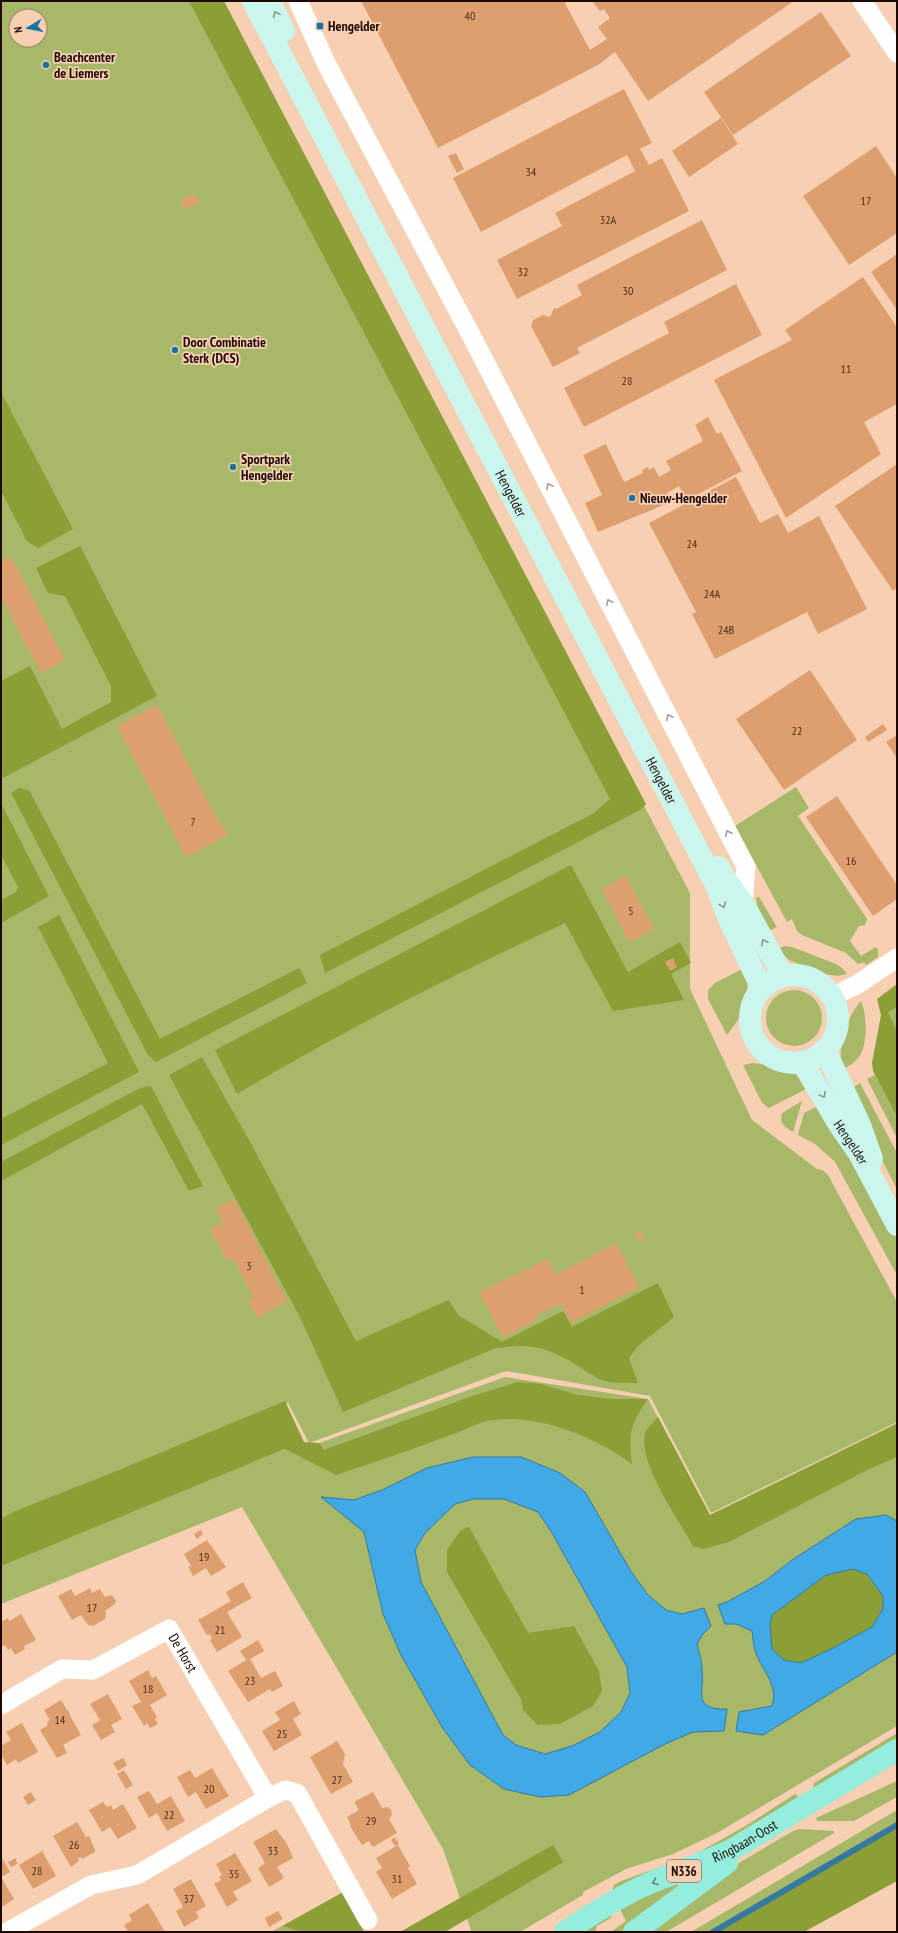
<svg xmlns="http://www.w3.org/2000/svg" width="898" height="1933" font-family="'PT Sans Narrow',sans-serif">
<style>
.green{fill:#a8b869;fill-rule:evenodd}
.forest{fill:#8c9e36}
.water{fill:#41a9e5;stroke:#3679a0;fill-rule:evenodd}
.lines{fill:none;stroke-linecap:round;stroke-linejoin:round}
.stream{stroke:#3679a0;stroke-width:6}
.building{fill:#de9f6f}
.street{stroke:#fff;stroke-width:19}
.secondary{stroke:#caf6ee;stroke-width:22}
.primary{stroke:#94eddd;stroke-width:22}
.oneway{stroke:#85978f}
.oneway2{stroke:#a59c99}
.oneway3{stroke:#5f867a}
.poi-dot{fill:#1972a1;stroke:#f7d0b3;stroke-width:1.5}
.labels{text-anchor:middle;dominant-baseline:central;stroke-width:3.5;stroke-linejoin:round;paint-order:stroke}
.number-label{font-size:12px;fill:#4e2e1c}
.shield{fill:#f7d0b3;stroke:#5f4436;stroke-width:1}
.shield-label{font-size:13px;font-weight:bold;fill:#1e0800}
.poi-label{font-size:14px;font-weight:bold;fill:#1e0800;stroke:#f7d0b3;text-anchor:start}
.street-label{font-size:14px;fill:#1e0800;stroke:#f7d0b3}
</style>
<rect width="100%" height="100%" fill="#f7d0b3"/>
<path class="green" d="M 1,1 L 220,1 L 690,893 L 690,989 L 752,1120 L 817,1169 L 822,1170 L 828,1175 L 897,1302 L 897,1422 L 711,1513 L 650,1396 L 506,1371 L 309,1443 L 288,1403 L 1,1561 ZM 16,16 L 40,16 L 40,40 L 16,40 Z
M 796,787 L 809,808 L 798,816 L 867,919 L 865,925 L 859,926 L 850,941 L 861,956 L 876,947 L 878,950 L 878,957 L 866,965 L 864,962 L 858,964 L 846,953 L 802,935 L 797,931 L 792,919 L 787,922 L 735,826 Z
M 756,897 L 759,897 L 777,927 L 767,932 L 758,913 Z
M 784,946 L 792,947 L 836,964 L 841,967 L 847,974 L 838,976 L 823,974 L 789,960 L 777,950 Z
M 746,967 L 748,980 L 747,991 L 738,1020 L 727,1035 L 708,999 L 708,990 L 715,983 Z
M766 1018a28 28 0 1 1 56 0a28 28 0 1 1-56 0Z
M 861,1001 C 867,1014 868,1044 859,1057 C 855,1063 848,1066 842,1070 C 837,1048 846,1017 861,1001 Z
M 897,1007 L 897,1030 L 888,1012 Z
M 753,1063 L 761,1064 L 794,1073 L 810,1087 L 769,1108 L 762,1103 L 743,1065 Z
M 875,1075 L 897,1117 L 897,1138 L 867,1079 Z
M 860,1083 L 897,1153 L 897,1189 L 881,1158 L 851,1089 Z
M 802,1101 L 793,1132 C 784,1127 779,1123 782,1113 Z
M 820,1105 L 897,1235 L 897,1275 L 835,1162 L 815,1144 L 798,1135 L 804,1113 Z
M 505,1377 L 648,1399 L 710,1515 L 897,1423 L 897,1726 L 717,1833 L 673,1854 L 626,1869 L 583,1892 L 583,1895 L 520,1932 L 469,1932 L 471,1930 L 443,1849 L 242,1507 L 1,1604 L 1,1565 L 285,1449 L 291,1451 L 319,1443 Z
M 897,1733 L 897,1746 L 813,1792 L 814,1783 Z
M 897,1781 L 897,1797 L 854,1821 L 817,1821 L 816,1818 Z
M 795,1794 L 798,1796 L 791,1808 L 736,1840 L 612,1892 L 614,1885 L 621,1881 L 694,1855 L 747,1825 Z
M 897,1810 L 897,1825 L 713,1932 L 691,1932 Z
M 800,1829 L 834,1831 L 834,1833 L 666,1932 L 644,1932 L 725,1871 L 795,1830 Z
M 676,1882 L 679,1887 L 631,1927 L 622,1932 L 611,1932 L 626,1921 L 619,1907 Z
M 612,1915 L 611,1918 L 597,1926 L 595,1932 L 576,1932 Z
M 282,1926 L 301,1932 L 271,1932 Z"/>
<path class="forest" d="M 189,1 L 224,1 L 646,804 L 640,810 L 325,973 L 320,955 L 594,813 L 610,799 Z
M 1,392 L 73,529 L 38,548 L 27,541 L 1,491 Z
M 80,546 L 157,696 L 3,778 L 1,774 L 1,681 L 30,666 L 62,729 L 111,702 L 111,686 L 65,596 L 48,593 L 36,568 Z
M 19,788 L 29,790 L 160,1039 L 299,968 L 307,983 L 156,1062 L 148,1055 L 11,793 Z
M 1,803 L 49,896 L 1,923 L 1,900 L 16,892 L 18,887 L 1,855 Z
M 571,865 L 628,972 L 680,942 L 691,963 L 671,974 L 684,1000 L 613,1011 L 565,923 C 454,974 343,1031 237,1094 L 215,1050 Z
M 59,915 L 139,1072 L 1,1145 L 1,1119 L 108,1063 L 38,927 Z
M 897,984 L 897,1007 L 888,1012 L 897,1030 L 897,1117 L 873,1071 L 872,1063 L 881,1015 L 877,999 Z
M 202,1057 L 253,1147 L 356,1341 L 449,1300 L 458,1315 L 502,1342 L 563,1311 L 572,1327 L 658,1283 L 674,1317 L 638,1346 L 629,1358 L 638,1383 C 627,1383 613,1384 602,1380 C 594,1377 585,1370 578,1366 C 547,1347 532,1343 496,1348 L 343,1412 L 300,1317 L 169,1075 Z
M 151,1086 L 203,1186 L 189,1191 L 142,1104 L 1,1181 L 1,1162 L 140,1088 Z
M 518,1382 L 541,1384 L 578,1395 L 612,1399 L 648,1399 C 630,1423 628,1436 632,1464 C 595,1437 540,1414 493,1420 C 480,1421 461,1432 448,1436 C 411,1450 373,1463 336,1475 L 285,1449 L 1,1566 L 1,1519 L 13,1512 L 114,1472 L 285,1401 L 304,1442 L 319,1443 L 324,1450 L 472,1396 Z
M 658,1417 L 710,1515 L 897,1424 L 897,1457 L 869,1469 L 729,1542 L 703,1549 L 693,1546 C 679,1520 635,1459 646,1431 C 648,1427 655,1421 658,1417 Z
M 469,1527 L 528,1633 L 574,1626 L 599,1671 L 602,1691 L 593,1706 L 560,1724 L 538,1725 L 523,1710 L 521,1699 L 447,1572 L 447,1550 L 461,1530 Z
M 853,1569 L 867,1574 L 883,1596 L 883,1609 L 872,1627 L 833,1648 L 801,1663 L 784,1660 L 772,1649 L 770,1625 L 772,1615 L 826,1575 Z
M 897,1825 L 897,1881 L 804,1932 L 713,1932 Z
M 553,1845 L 563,1862 L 445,1932 L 400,1932 Z
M 345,1891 L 364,1932 L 301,1932 L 282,1926 Z"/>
<path class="water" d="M 473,1457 L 521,1457 L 560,1473 L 585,1492 L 632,1573 L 648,1595 L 666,1610 L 682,1614 L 704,1608 L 711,1626 L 703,1634 L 697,1644 C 699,1652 702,1661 702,1669 C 705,1691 691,1710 727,1709 L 724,1731 L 693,1732 L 663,1745 L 569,1795 L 540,1797 L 504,1789 L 470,1765 L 442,1727 L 401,1655 L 383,1614 L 364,1532 L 321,1497 L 354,1500 L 382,1490 L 427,1468 ZM 473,1499 L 504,1499 L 538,1512 L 552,1533 L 627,1667 L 630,1693 L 621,1712 L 600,1732 L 572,1746 L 545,1754 L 516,1745 L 503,1735 L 421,1582 L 415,1550 L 425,1533 L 455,1504 Z
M 886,1515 L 897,1521 L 897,1652 L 763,1735 L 736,1731 L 739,1712 L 772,1706 C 779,1683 761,1671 755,1650 C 753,1644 753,1637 752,1631 L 736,1624 L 725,1624 L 718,1605 L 727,1602 L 765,1581 L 792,1560 L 856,1519 ZM 853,1569 L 867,1574 L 883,1596 L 883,1609 L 872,1627 L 833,1648 L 801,1663 L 784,1660 L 772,1649 L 770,1625 L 772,1615 L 826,1575 Z"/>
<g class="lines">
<path class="stream" d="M 713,1932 L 897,1825"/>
</g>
<path class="building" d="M 361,1 L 567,1 L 565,3 L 590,50 L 607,39 L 598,27 L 610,18 L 604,9 L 600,11 L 592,1 L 794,1 L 648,101 L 615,52 L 598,65 L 438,148 Z
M 821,12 L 851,56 L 733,135 L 704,92 Z
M 624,89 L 652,143 L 640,149 L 649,165 L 662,158 L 689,211 L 517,299 L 497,260 L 562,226 L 555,213 L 635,171 L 627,155 L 481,232 L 453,178 Z
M 721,118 L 738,144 L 689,177 L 672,151 Z
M 876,146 L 897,178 L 897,233 L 849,265 L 803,196 Z
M 456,153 L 464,169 L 457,173 L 448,156 Z
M 194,194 L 199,203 L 185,210 L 180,201 Z
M 702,220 L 727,270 L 577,348 L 580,353 L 553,367 L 531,326 L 533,320 L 543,315 L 550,317 L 554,308 L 556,309 L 582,295 L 577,285 Z
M 897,254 L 897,310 L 871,272 Z
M 863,277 L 897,327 L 897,404 L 864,422 L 881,454 L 786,518 L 714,380 L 792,340 L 785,330 Z
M 736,284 L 762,335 L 584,427 L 564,388 L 669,333 L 664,322 Z
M 708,417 L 717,434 L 721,432 L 742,471 L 687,500 L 679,486 L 667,493 L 671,502 L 598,532 L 585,503 L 602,495 L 583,455 L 606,444 L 624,482 L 643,473 L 642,470 L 648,467 L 649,470 L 654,467 L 659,477 L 671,470 L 666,461 L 703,441 L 695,425 Z
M 897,464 L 897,588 L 893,591 L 835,506 Z
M 736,477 L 760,523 L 778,514 L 788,533 L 819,516 L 867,609 L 818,634 L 807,612 L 715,659 L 692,614 L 696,612 L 649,523 Z
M 11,557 L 65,660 L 41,673 L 1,597 L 1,562 Z
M 810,670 L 857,740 L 784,790 L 736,719 Z
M 157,705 L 222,828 L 224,827 L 228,835 L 186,857 L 117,726 Z
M 883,724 L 887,730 L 868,742 L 865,737 Z
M 897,735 L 897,758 L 886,742 Z
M 837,796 L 897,885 L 897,899 L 873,916 L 806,817 Z
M 626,876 L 654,929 L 629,942 L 602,889 Z
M 673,958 L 677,967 L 670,971 L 665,962 Z
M 234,1199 L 287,1301 L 257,1318 L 248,1301 L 254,1298 L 233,1258 L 227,1261 L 210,1229 L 223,1222 L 216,1209 Z
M 640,1231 L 644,1239 L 639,1242 L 635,1234 Z
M 616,1243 L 639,1287 L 571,1323 L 561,1303 L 535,1316 L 537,1320 L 503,1338 L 479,1292 L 548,1259 L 556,1275 Z
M 201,1530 L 203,1534 L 197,1539 L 194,1534 Z
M 207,1540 L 226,1567 L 211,1576 L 206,1568 L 193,1576 L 188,1567 L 191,1566 L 184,1554 Z
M 243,1582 L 252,1598 L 227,1612 L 242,1637 L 217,1652 L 210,1640 L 212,1638 L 209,1634 L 207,1635 L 198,1620 L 231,1601 L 226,1592 Z
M 90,1588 L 92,1593 L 100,1589 L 105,1597 L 112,1595 L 116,1601 L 115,1604 L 105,1611 L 106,1614 L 105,1619 L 93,1626 L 88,1625 L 81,1615 L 72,1620 L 58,1596 L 71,1589 L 75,1596 Z
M 21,1614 L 36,1640 L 24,1646 L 25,1649 L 15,1655 L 11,1648 L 8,1650 L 5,1645 L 1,1647 L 1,1622 L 8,1618 L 9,1621 Z
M 258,1640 L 264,1651 L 250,1659 L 261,1678 L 275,1671 L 283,1686 L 272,1692 L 270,1689 L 248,1702 L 228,1671 L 246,1660 L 240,1651 Z
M 148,1670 L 152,1678 L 156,1676 L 167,1695 L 150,1705 L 157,1717 L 155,1719 L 158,1724 L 150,1728 L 147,1723 L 144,1726 L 132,1706 L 141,1702 L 129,1681 Z
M 108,1694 L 122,1719 L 111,1725 L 115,1732 L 101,1740 L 92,1725 L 100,1720 L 90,1704 Z
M 61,1700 L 67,1710 L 69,1711 L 70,1716 L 81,1735 L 63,1745 L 67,1753 L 57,1758 L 40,1730 L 48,1725 L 47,1722 L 50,1720 L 44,1710 Z
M 294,1701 L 301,1714 L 293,1719 L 302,1735 L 274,1751 L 262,1731 L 280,1720 L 275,1712 Z
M 22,1723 L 38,1752 L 18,1763 L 16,1759 L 7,1765 L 1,1755 L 1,1746 L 11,1740 L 6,1732 Z
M 337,1741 L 345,1754 L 343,1764 L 353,1782 L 331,1794 L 310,1757 Z
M 123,1758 L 127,1765 L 118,1771 L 113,1763 Z
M 212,1768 L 229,1796 L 206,1809 L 196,1792 L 188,1797 L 177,1777 L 190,1770 L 195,1778 Z
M 124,1770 L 133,1785 L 126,1789 L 117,1774 Z
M 149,1791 L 157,1804 L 171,1796 L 185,1821 L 167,1831 L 157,1813 L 149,1818 L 137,1797 Z
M 31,1792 L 36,1800 L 28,1805 L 23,1797 Z
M 373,1792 L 382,1808 L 388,1807 L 391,1810 L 392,1815 L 389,1819 L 397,1833 L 373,1847 L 369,1841 L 362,1845 L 350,1826 L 351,1825 L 347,1817 L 359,1810 L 354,1802 Z
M 103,1802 L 107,1807 L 111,1805 L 113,1810 L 123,1804 L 137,1828 L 118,1839 L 110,1827 L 102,1832 L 89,1810 Z
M 77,1822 L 86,1837 L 89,1836 L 95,1850 L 95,1852 L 82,1859 L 81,1857 L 78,1858 L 79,1861 L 71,1867 L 53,1836 Z
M 276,1829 L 287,1844 L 293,1858 L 277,1867 L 284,1878 L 269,1887 L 258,1868 L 265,1863 L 253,1842 Z
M 395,1837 L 399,1844 L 395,1846 L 391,1840 Z
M 398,1845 L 410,1866 L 408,1868 L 417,1884 L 392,1899 L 376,1872 L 382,1868 L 376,1858 Z
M 42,1851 L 56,1876 L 33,1889 L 19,1865 Z
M 235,1853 L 252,1881 L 233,1892 L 238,1900 L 227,1907 L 214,1884 L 221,1880 L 219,1877 L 222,1875 L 216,1864 Z
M 1,1856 L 10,1872 L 1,1877 L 14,1899 L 2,1907 L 1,1905 Z
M 16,1858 L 17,1864 L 11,1867 L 8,1862 Z
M 191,1879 L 206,1906 L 196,1912 L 199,1918 L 184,1927 L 176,1911 L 183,1907 L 173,1889 Z
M 148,1903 L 165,1932 L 128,1932 L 124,1925 L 132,1920 L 129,1915 Z
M 278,1911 L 283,1919 L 269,1927 L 265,1918 Z"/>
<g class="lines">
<g class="street">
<path d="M 298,1 L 326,63 L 471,335 L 746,867 L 743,903"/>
<path d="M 862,1 L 897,53"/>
<path d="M 832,997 L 858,984 L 897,958"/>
<path id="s1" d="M 1,1705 L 62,1669 L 93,1670 L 169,1629 L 268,1798"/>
<path d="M 7,1932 L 91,1885 L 137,1875 L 268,1798 L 285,1790 L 297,1793 L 368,1920"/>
</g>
<g class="secondary">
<path id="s2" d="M 253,1 L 716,885 L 728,917 L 762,989"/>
<path d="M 270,1 L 284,31"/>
<path d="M 719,867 L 725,879 L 743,903 L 783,976"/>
<circle cx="794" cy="1019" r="44"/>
<path d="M 825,1050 L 860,1125 L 872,1159"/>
<path id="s3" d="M 802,1062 L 838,1123 L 860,1155 L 897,1225"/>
</g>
<g class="primary">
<path id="s4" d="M 565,1932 C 592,1914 620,1896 650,1883 C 679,1871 707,1862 735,1848 L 897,1750"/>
<path d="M 634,1932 L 727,1863"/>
</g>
</g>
<defs><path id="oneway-chevron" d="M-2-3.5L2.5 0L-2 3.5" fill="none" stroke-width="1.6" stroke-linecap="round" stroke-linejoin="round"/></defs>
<g class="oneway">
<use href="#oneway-chevron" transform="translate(276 14) rotate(-114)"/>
<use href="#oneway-chevron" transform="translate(723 905) rotate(70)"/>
<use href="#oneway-chevron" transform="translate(764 942) rotate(-117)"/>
<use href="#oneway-chevron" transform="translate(823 1095) rotate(62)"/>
</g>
<g class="oneway2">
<use href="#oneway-chevron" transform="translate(549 486) rotate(-117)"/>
<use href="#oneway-chevron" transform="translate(609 602) rotate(-117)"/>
<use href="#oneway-chevron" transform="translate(669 717) rotate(-117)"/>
<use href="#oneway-chevron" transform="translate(728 833) rotate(-117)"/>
</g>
<use class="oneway3" href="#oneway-chevron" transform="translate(655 1882) rotate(159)"/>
<g class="poi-dot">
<rect x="316" y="22" width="8" height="8" rx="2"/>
<circle cx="46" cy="65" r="4"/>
<circle cx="175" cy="350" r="4"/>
<circle cx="233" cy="467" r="4"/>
<circle cx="632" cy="498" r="4"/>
</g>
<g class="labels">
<g class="number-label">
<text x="470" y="15">40</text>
<text x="531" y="171">34</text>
<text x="866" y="200">17</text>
<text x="608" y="219">32A</text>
<text x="523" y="271">32</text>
<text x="628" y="290">30</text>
<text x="846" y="368">11</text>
<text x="627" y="380">28</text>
<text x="692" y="543">24</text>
<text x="712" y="593">24A</text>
<text x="726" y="629">24B</text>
<text x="797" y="730">22</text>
<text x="193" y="821">7</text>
<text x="851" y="860">16</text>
<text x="631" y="910">5</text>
<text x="249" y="1265">3</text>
<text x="582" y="1289">1</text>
<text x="204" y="1556">19</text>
<text x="92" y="1607">17</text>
<text x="220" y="1629">21</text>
<text x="250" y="1680">23</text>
<text x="148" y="1688">18</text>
<text x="60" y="1719">14</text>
<text x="282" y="1733">25</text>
<text x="337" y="1779">27</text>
<text x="209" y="1788">20</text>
<text x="169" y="1814">22</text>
<text x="371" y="1820">29</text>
<text x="74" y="1844">26</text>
<text x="273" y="1850">33</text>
<text x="37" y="1870">28</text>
<text x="234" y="1873">35</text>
<text x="397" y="1878">31</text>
<text x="189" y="1898">37</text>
</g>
<rect class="shield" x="667" y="1860" width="34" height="22" rx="3"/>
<g class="shield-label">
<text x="684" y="1871">N336</text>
</g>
<g class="poi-label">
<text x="328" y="26">Hengelder</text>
<text x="54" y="57">Beachcenter<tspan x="54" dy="16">de Liemers</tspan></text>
<text x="183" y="342">Door Combinatie<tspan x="183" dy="16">Sterk (DCS)</tspan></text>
<text x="241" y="459">Sportpark<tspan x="241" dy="16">Hengelder</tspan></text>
<text x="640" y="498">Nieuw-Hengelder</text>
</g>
<g class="street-label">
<text stroke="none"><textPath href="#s2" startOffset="556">Hengelder</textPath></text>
<text stroke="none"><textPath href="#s2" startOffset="880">Hengelder</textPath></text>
<text stroke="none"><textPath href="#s3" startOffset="94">Hengelder</textPath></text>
<text stroke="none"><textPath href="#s1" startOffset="216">De Horst</textPath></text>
<text stroke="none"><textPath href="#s4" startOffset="202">Ringbaan-Oost</textPath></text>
</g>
</g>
<rect width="898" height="1933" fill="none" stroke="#1e0800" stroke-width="4"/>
<g transform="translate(28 28) rotate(260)"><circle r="19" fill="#f7d0b3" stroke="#a0806b"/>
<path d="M0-3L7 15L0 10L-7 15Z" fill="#1972a1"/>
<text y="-6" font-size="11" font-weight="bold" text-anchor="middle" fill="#1e0800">N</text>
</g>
</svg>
